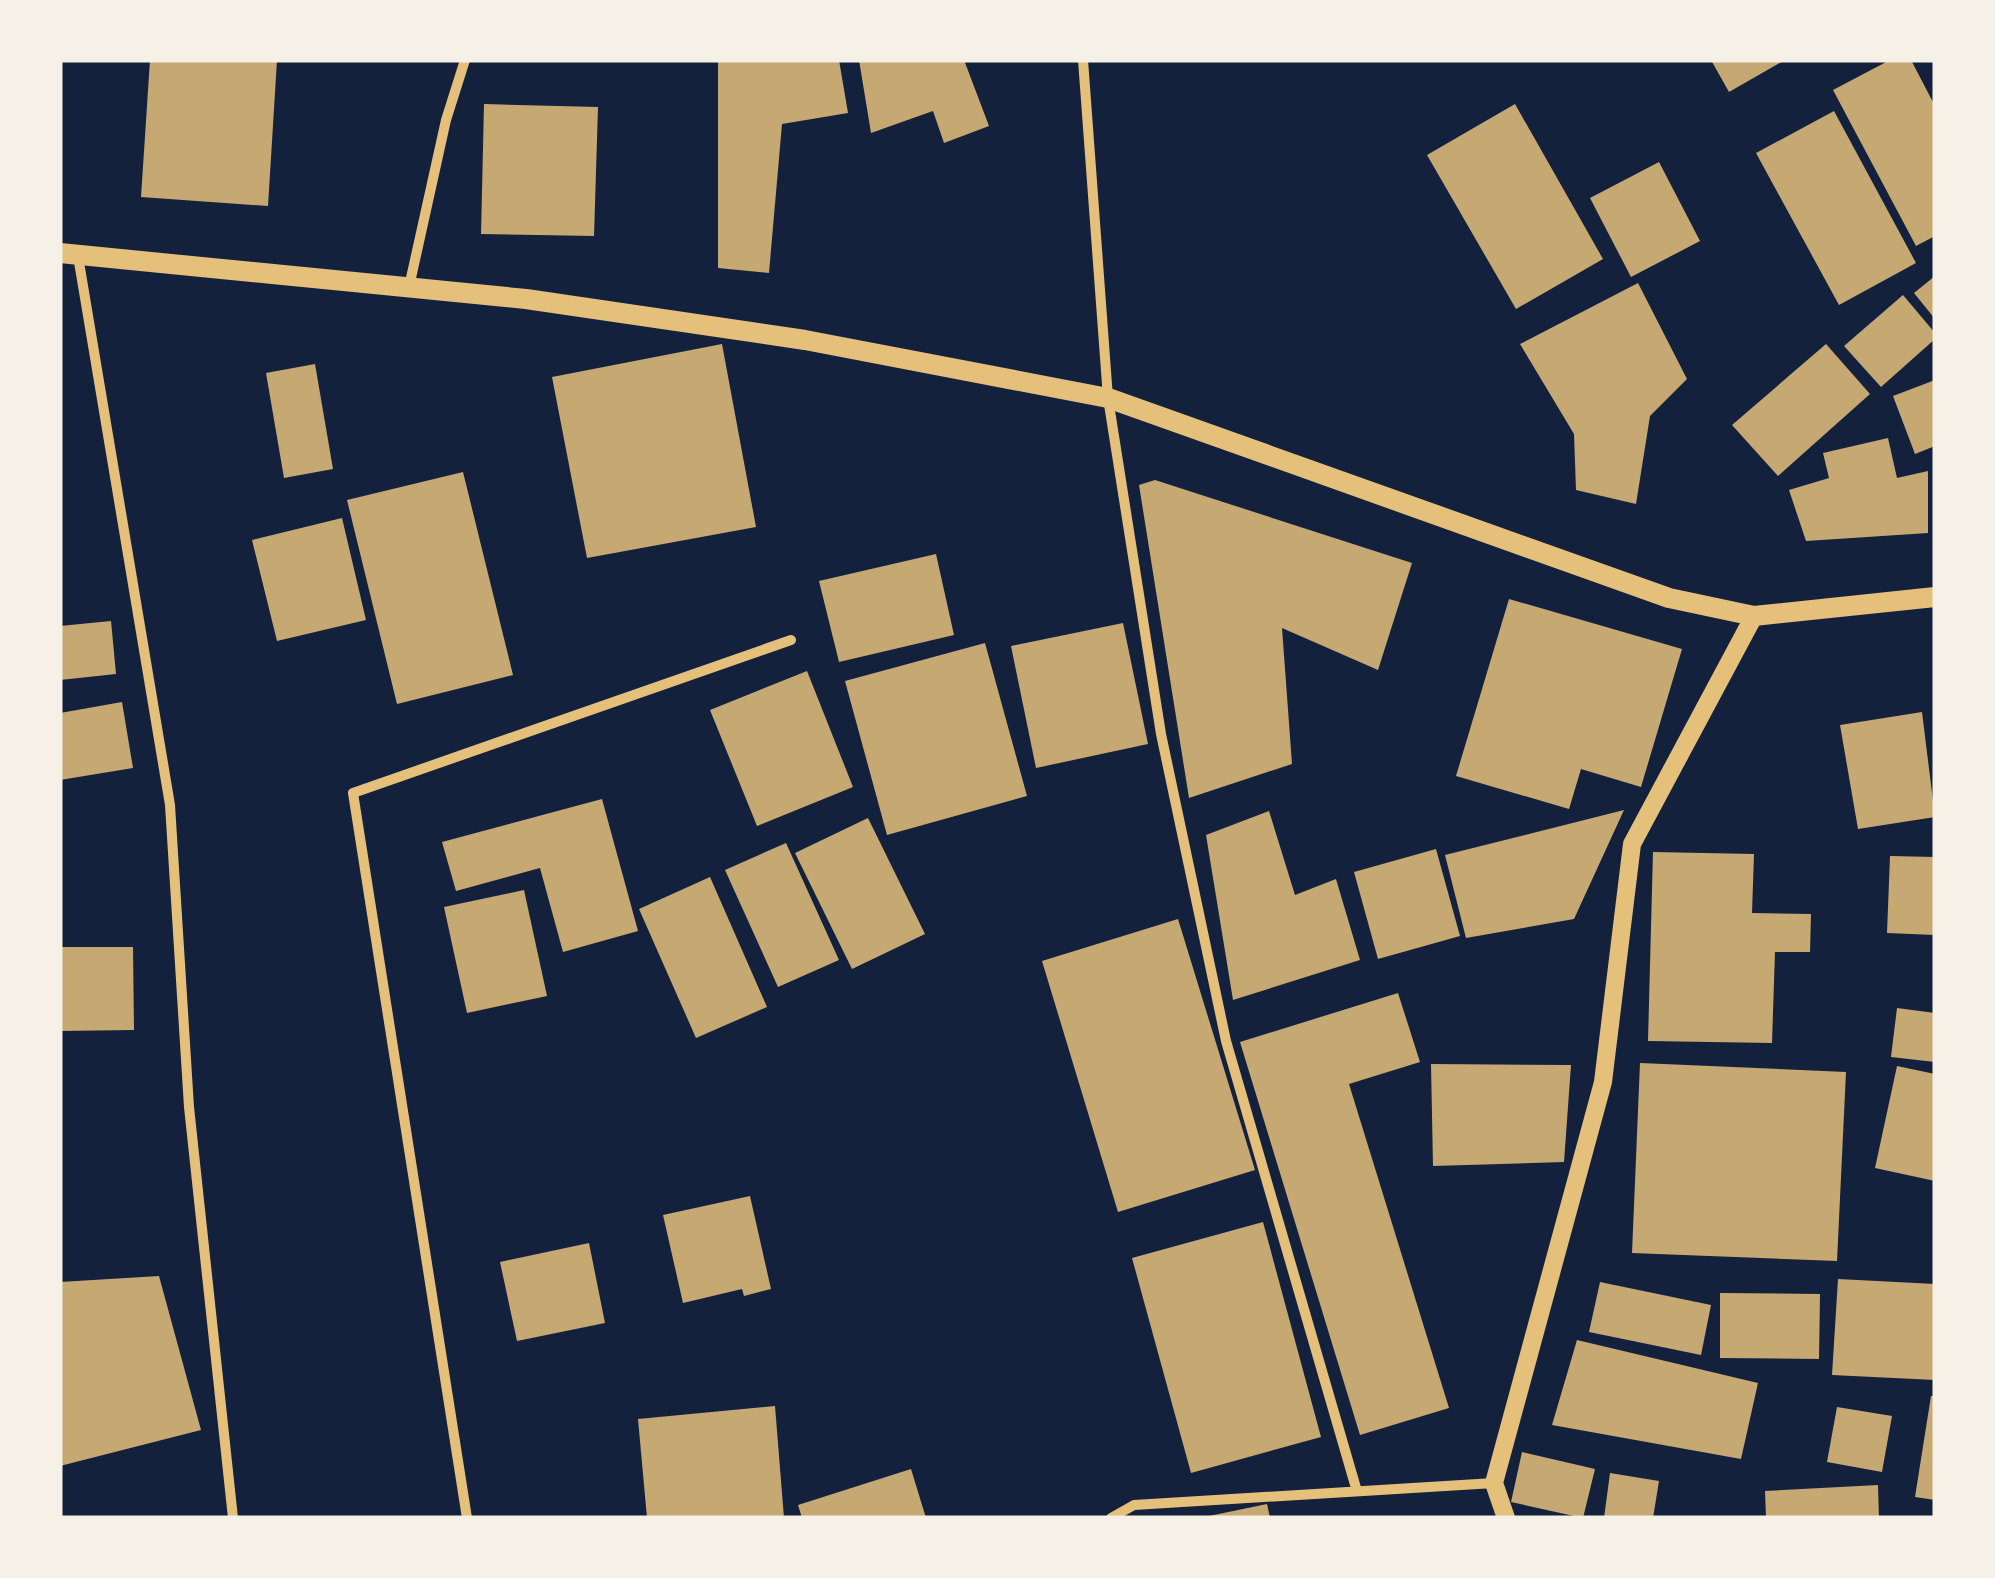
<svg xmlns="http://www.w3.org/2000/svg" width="1995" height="1578" font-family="'Exo 2',sans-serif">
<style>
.building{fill:#c6a872}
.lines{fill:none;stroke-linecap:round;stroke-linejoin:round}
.minor{stroke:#e5c07b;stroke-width:10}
.tertiary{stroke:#e5c07b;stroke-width:18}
.secondary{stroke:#e5c07b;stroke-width:20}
</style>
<rect width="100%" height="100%" fill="#14213d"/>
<path class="building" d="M 150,60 L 277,60 L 268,206 L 141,197 Z
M 718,60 L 839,60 L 848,113 L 782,124 L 769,273 L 718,268 Z
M 859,60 L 964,60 L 989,126 L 944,143 L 933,111 L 871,133 Z
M 1711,60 L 1785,60 L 1729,92 Z
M 1890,60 L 1911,60 L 1935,106 L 1935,236 L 1916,246 L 1833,90 Z
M 484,104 L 598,107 L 594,236 L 481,234 Z
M 1515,104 L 1603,259 L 1516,309 L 1427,155 Z
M 1834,111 L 1916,263 L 1839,305 L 1756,153 Z
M 1659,162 L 1700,241 L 1631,277 L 1590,198 Z
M 1935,276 L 1935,319 L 1914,293 Z
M 1638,283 L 1687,379 L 1650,416 L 1636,504 L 1576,490 L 1574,434 L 1520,344 Z
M 1903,295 L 1935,333 L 1935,339 L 1881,387 L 1844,346 Z
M 722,344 L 756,527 L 587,558 L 552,377 Z
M 1826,344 L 1870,394 L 1778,476 L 1732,425 Z
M 315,364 L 333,469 L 284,478 L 266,373 Z
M 1935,380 L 1935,446 L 1915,454 L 1893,396 Z
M 1888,438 L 1897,478 L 1928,471 L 1928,533 L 1806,541 L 1789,490 L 1829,478 L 1823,453 Z
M 463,472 L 513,675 L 397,704 L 347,500 Z
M 1155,480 L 1412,563 L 1378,670 L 1282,628 L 1292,764 L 1189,798 L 1139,485 Z
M 342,518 L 366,620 L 277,641 L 252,540 Z
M 936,554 L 954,635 L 839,662 L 819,581 Z
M 1509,599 L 1682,649 L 1641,787 L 1581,769 L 1569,809 L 1456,776 Z
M 111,621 L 116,674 L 60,680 L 60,626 Z
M 1123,623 L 1148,744 L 1036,768 L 1011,646 Z
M 985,643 L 1027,796 L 887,835 L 845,681 Z
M 807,671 L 853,787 L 757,826 L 710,710 Z
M 122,702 L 133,768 L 60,780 L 60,713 Z
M 1922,712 L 1935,817 L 1858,829 L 1840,725 Z
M 602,799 L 638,931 L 563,952 L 540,868 L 456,891 L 442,842 Z
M 1624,810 L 1574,919 L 1466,938 L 1445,855 Z
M 1269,811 L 1295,895 L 1336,879 L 1360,960 L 1233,1000 L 1206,835 Z
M 868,818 L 925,934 L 852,969 L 795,853 Z
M 786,843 L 839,960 L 778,987 L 725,870 Z
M 1436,849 L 1460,936 L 1378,959 L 1354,872 Z
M 1653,852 L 1754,854 L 1752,913 L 1811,914 L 1810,952 L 1775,952 L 1772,1043 L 1648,1041 Z
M 1890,856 L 1935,857 L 1935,935 L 1887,933 Z
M 710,877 L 767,1007 L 696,1038 L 639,909 Z
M 524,890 L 547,996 L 467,1013 L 444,907 Z
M 1178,919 L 1255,1170 L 1118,1212 L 1042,961 Z
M 60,947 L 133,947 L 134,1030 L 60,1031 Z
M 1398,993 L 1420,1062 L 1349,1084 L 1449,1408 L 1360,1435 L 1240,1042 Z
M 1897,1008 L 1935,1013 L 1935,1062 L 1891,1057 Z
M 1640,1063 L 1846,1072 L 1837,1261 L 1632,1253 Z
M 1431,1064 L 1571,1065 L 1564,1162 L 1433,1166 Z
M 1897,1066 L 1935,1074 L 1935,1181 L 1875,1168 Z
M 750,1196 L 771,1289 L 744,1296 L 742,1289 L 683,1303 L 663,1215 Z
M 1263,1222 L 1321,1437 L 1191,1473 L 1132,1258 Z
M 589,1243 L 605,1323 L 517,1341 L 500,1262 Z
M 159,1276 L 201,1430 L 60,1466 L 60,1282 Z
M 1838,1279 L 1935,1284 L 1935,1380 L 1832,1375 Z
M 1600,1282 L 1711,1305 L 1701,1355 L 1589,1332 Z
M 1720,1293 L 1820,1294 L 1819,1359 L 1720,1358 Z
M 1577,1340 L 1758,1383 L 1741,1459 L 1552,1425 Z
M 1931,1396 L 1935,1396 L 1935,1500 L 1915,1497 Z
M 775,1406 L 784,1518 L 647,1518 L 638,1419 Z
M 1837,1407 L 1892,1416 L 1882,1472 L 1827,1462 Z
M 1522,1452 L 1595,1469 L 1583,1518 L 1511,1502 Z
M 911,1469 L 926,1518 L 802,1518 L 798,1505 Z
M 1610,1473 L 1659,1481 L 1653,1518 L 1604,1518 Z
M 1878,1485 L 1879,1518 L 1766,1518 L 1765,1491 Z
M 1267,1504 L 1270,1518 L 1209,1518 L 1209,1516 Z"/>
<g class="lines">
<path class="minor" d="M 1083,60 L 1108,398 L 1161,734 L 1226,1041 L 1356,1488
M 78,256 L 170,805 L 189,1107 L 233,1518
M 409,287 L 446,120 L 465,60
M 467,1518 L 353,793 L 791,640
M 1111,1518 L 1134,1505 L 1494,1483"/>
<path class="tertiary" d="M 1506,1518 L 1494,1483 L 1603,1082 L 1632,844 L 1754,616"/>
<path class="secondary" d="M 60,253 L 526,299 L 805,340 L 1108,398 L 1669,598 L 1754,616 L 1935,597"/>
</g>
<rect width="1995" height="1578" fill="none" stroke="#f6f1e7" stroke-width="125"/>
</svg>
